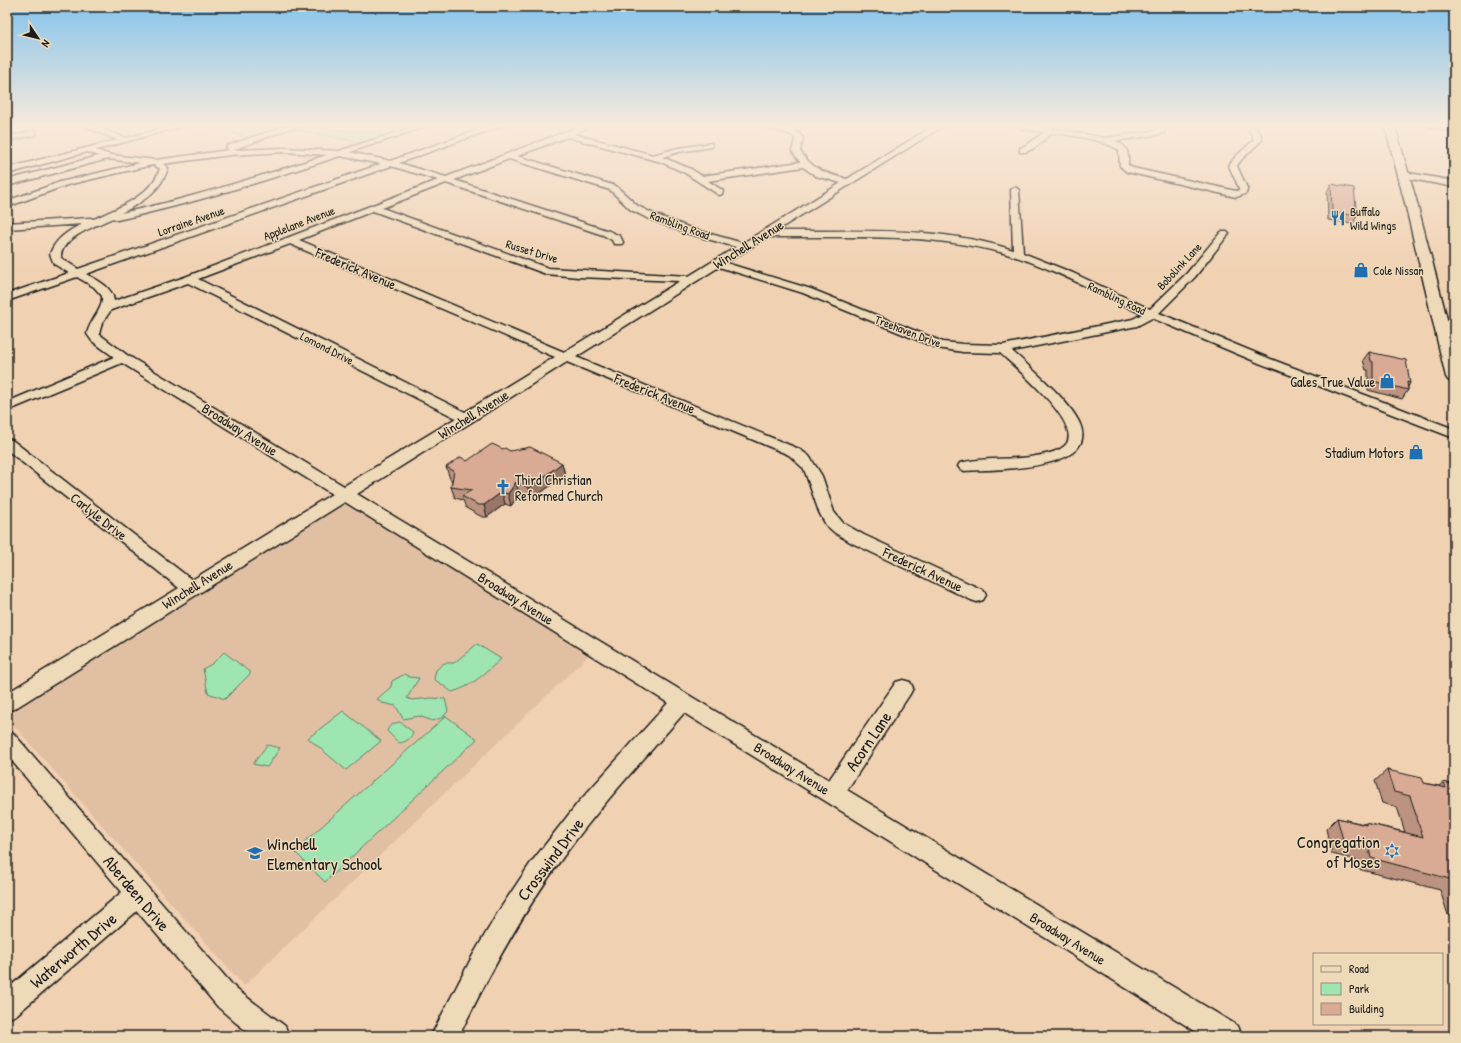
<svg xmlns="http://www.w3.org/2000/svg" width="1461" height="1043" font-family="'Patrick Hand',sans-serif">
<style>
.built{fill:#e1bfa3}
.green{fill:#9fe5b2;stroke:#5e8067}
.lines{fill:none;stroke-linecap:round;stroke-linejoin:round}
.minor-casing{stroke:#1c1c1c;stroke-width:3}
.major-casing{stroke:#1c1c1c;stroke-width:3}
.minor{fill:#eed9b8;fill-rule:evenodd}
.major{fill:#eed9b8;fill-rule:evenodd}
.wall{fill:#bb9380;stroke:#1c1c1c}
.shaded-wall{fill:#987868;stroke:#1c1c1c}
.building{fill:#d9ab95;stroke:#1c1c1c}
.labels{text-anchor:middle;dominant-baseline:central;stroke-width:3;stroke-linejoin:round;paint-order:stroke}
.far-poi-label{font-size:12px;fill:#1c1c1c;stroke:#eed9b8;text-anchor:start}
.far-street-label{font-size:12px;fill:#1c1c1c;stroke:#eed9b8}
.street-label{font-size:14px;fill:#1c1c1c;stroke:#eed9b8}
.poi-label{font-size:14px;fill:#1c1c1c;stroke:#eed9b8;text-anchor:end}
.near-street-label{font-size:17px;fill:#1c1c1c;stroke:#eed9b8}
.near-poi-label{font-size:17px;fill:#1c1c1c;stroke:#eed9b8;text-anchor:end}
</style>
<rect width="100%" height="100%" fill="#f0d1b2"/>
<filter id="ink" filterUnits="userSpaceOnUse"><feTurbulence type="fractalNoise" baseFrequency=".025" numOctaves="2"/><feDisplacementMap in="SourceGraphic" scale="8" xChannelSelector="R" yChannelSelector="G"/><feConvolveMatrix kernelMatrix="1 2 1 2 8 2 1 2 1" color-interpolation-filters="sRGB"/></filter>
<g filter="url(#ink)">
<path class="built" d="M 350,504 L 589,655 L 244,986 L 9,720 L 10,712 L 343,505 Z"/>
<path class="green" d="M 209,126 L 285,126 L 250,138 Z
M 303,126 L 359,132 L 365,130 L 384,136 L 362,143 L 294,129 Z
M 477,644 L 501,659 C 486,672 472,687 452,692 L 434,679 L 436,670 L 444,663 L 454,663 Z
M 224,652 L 251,673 L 225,699 L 208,693 L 203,669 L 213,663 Z
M 405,674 L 409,677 L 419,678 L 407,698 L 412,700 L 431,698 L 445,699 L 448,711 L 443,717 L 433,721 L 419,716 L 403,719 L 396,706 L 382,703 L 377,699 L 391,687 L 392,681 Z
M 343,711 L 381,741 L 346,770 L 308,738 Z
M 446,716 L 477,739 L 325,882 L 294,851 Z
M 400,722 L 413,732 C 411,739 406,742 399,743 L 387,731 C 389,725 394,723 400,722 Z
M 267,745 L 280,748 L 267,767 L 253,764 Z"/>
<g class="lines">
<g class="minor-casing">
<path id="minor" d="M 84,126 L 95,126 L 126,138 L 169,126 L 183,126 L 96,150 L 111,155 L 156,160 L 229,150 L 226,148 L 227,146 L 285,126 L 297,126 L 233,150 L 285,148 L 339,151 L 416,126 L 428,126 L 350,152 L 390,161 L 489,126 L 501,126 L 399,163 L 446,177 L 580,126 L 591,126 L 574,134 L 653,155 L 678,148 L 712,143 L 712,147 L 679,152 L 662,157 L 691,169 L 702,176 L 800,162 L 792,151 L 795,138 C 786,130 773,132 764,126 C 779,126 793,125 803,138 L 800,151 C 814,171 825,173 847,179 L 933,126 L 943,126 L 776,231 C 855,232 937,225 1013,250 L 1011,190 L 1015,187 L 1019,190 L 1023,253 L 1073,273 L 1150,309 L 1187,273 L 1221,232 L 1227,232 L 1229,234 L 1227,236 L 1195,277 L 1159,313 L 1268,358 L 1454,429 L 1454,438 L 1259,363 L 1152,318 L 1137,326 L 1012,351 C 1032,369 1070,401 1080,424 C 1100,472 990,469 965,471 L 960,469 L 958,466 L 960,463 C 982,457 1007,460 1030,457 C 1041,455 1060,453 1067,443 C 1080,421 1015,367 1000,353 L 963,352 L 937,348 L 803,293 L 719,267 L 576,357 L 799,449 L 809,456 L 817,468 L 822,476 L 834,512 L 843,523 L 864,535 L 983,590 L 986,595 L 983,600 L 977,602 L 971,600 L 852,543 L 835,533 L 826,525 L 819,512 L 804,469 L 789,455 L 567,362 L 357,494 L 829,780 L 896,682 L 903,680 L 910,682 L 913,688 L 910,694 L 847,790 L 1238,1026 L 1242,1036 L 1203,1036 L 684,713 C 643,760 600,806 563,857 C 522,913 489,974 459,1036 L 431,1036 L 473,955 L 500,909 L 530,864 L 577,804 L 668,703 L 345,502 L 14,709 L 7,711 L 7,693 L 179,588 L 7,450 L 7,439 L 12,440 L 192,580 L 332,494 L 122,363 L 7,411 L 7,402 L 114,357 L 92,341 L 87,334 C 90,319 103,311 102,296 L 94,287 L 77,277 L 7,301 L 7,294 L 69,273 L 54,264 L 50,254 C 55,239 69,230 83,224 L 7,229 L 7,223 L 90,218 L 94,219 C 118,208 151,196 160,169 L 154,165 L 148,166 L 67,185 L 7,207 L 7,201 L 60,182 L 140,163 L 108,159 L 7,186 L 7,180 L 99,156 L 87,152 L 7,174 L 7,168 L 117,140 ZM 567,137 L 661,162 L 685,173 L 719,195 L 722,194 L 723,192 L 722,190 L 708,181 L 803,167 L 816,176 L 841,183 L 743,243 L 693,229 L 654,214 L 638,206 L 616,186 L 517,156 ZM 285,152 L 327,155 C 259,176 191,199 121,213 C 141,203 161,191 168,168 L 163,164 L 230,155 ZM 340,156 L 381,164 L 78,269 L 61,258 C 59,238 98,225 113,218 L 117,220 C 193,204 266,180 340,156 ZM 509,159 L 610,190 L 631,210 L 647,218 L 686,233 L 736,247 L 689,276 L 548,268 L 382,208 L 446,183 L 603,235 L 612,240 L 614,244 L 622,244 L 623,242 L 620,236 L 609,231 L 454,180 ZM 391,166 L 438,180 L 185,277 L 114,301 C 113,287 97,280 86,274 ZM 373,211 L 546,274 L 578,277 L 680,281 L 564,352 L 299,240 ZM 767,237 C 845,238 924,232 1000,252 C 1050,266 1096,292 1142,314 L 1133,319 L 1003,345 L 963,344 L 943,342 L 811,289 L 726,263 ZM 290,244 L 555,357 L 465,412 L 198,279 ZM 188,283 L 456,418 L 344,486 L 127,355 L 99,334 L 102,323 L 111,310 Z
M 1016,126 L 1038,126 L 1105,138 L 1153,131 L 1157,129 L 1160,126 L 1168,126 L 1163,133 L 1157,135 L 1115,141 C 1127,145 1129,153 1128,165 L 1133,168 L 1236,191 L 1239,190 L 1239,188 L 1229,166 L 1235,157 L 1254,140 L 1252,134 L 1245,126 L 1253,126 L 1260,133 L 1262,140 L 1241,160 L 1237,166 L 1247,188 C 1248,195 1242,195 1236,197 L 1127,172 L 1120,166 L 1119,150 C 1100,138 1074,136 1052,133 C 1043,140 1032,154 1020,152 L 1020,148 L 1027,145 L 1044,132 L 1020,128 Z
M 1428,126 L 1454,128 L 1454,132 Z
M 33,131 L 36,131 L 36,135 L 7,141 L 7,137 Z
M 1404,172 L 1454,181 L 1454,187 L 1401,177 L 1400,175 Z
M 7,731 L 14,734 L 236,989 L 285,1026 L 289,1036 L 253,1036 L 235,1022 L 218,1007 L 137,911 L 16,1015 L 7,1019 L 7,989 L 122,892 L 7,755 Z"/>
</g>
<g class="major-casing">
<path id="major" d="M 1385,126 L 1395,126 L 1417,203 L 1454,346 L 1454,382 L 1448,380 L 1446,377 L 1405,203 Z"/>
</g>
<use href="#minor" class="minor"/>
<use href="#major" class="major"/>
</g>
<path class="wall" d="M 1331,184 L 1357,216 L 1353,224 L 1328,220 L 1327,192 Z
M 1369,352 L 1410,383 L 1408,387 L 1408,390 L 1402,399 L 1368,390 L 1368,370 L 1366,370 L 1363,360 Z
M 510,451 L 562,463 L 565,475 L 531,500 L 519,494 L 511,506 L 505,504 L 487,517 L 482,517 L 466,508 L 463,500 L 455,498 L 451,487 L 452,480 L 450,479 L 446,467 L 467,461 Z
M 1387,770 L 1424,783 L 1439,786 L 1444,782 L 1454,785 L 1454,917 L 1448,915 L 1440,890 L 1358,869 L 1356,860 L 1332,854 L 1326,829 L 1337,818 L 1364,824 L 1366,823 L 1405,832 L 1397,807 L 1382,803 L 1375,781 Z"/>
<path class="shaded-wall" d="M 562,463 L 565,475 L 531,500 L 529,488 Z
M 516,482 L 519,494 L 511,506 L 508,494 Z
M 502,492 L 505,504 L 487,517 L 484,505 Z"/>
<path class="building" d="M 1331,184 L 1354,188 L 1357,216 L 1332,212 Z
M 1369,352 L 1406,360 L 1410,383 L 1407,382 L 1408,390 L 1373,381 L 1373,362 L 1371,361 Z
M 492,444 L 503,449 L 505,448 L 510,451 L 530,447 L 562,463 L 529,488 L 516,482 L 508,494 L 502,492 L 484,505 L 478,505 L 462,496 L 472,490 L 451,487 L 454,471 L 446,467 L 461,457 L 467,461 Z
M 1387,770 L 1422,778 L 1424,783 L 1446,788 L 1444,782 L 1454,785 L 1454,880 L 1371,858 L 1369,849 L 1344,843 L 1337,818 L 1366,825 L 1366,823 L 1423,837 L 1410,796 L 1394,792 Z"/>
</g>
<linearGradient id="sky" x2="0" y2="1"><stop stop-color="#85c4ec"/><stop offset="0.46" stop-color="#f8eadc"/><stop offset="1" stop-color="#f8eadc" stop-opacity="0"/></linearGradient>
<rect width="1461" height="272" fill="url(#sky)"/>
<defs>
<g id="restaurant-bare" transform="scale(1.2)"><path d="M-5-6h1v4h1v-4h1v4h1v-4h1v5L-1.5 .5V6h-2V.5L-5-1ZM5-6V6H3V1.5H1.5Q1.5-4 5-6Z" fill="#1f6fb2" stroke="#eed9b8" stroke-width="2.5" paint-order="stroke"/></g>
<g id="shop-bare" transform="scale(1.2)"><path d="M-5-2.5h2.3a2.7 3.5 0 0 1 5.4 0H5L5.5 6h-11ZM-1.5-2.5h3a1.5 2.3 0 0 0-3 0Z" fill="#1f6fb2" stroke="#eed9b8" stroke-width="2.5" paint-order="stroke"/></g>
<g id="church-bare" transform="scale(1.2)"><path d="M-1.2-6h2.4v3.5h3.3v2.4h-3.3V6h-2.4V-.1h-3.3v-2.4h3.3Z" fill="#1f6fb2" stroke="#eed9b8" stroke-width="2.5" paint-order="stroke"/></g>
<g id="synagogue-bare" transform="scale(1.2)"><path d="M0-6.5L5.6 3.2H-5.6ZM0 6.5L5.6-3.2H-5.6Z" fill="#1f6fb2" stroke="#eed9b8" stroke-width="2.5" paint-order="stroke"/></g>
<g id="school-bare" transform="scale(1.2)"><path d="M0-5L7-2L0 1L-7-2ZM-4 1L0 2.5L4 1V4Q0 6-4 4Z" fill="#1f6fb2" stroke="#eed9b8" stroke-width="2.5" paint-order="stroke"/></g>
</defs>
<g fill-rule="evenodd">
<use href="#restaurant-bare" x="1338" y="218"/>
<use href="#shop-bare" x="1361" y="270"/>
<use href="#shop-bare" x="1387" y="381"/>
<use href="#shop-bare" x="1416" y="452"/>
<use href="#church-bare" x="503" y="487"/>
<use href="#synagogue-bare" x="1392" y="851"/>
<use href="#school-bare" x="255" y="853"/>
</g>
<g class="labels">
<g class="far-poi-label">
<text x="1350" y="211">Buffalo<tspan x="1350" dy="14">Wild Wings</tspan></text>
<text x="1373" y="270">Cole Nissan</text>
</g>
<g class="far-street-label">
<text transform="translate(191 221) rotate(-19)">Lorraine Avenue</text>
<text transform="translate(299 223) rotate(-21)">Applelane Avenue</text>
<text transform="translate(680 225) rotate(20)">Rambling Road</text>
<text transform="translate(532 251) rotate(17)">Russet Drive</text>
<text transform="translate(1179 266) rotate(-47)">Bobolink Lane</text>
<text transform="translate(1117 298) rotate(25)">Rambling Road</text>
<text transform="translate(908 331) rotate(21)">Treehaven Drive</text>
<text transform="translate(327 348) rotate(27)">Lomond Drive</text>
</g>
<g class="street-label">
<text transform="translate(748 244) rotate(-32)">Winchell Avenue</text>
<text transform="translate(356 268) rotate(23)">Frederick Avenue</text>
<text transform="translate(655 393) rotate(22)">Frederick Avenue</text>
<text transform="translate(473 414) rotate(-32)">Winchell Avenue</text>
<text transform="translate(240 429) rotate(32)">Broadway Avenue</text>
<text transform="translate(99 516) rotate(38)">Carlyle Drive</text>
<text transform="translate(923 569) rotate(25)">Frederick Avenue</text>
<text transform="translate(197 584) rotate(-32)">Winchell Avenue</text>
<text transform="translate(516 598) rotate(32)">Broadway Avenue</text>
<text transform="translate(792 768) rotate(32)">Broadway Avenue</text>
<text transform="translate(1068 938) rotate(32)">Broadway Avenue</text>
</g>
<g class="poi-label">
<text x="1375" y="381">Gales True Value</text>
<text x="1404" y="452">Stadium Motors</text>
<text x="515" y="479" text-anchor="start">Third Christian<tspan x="515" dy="16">Reformed Church</tspan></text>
</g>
<g class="near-street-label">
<text transform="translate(868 741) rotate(-56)">Acorn Lane</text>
<text transform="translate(550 859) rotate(-53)">Crosswind Drive</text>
<text transform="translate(137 893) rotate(50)">Aberdeen Drive</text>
<text transform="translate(73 950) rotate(-40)">Waterworth Drive</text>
</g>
<g class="near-poi-label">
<text x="1380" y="841">Congregation<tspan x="1380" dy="20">of Moses</tspan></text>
<text x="267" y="843" text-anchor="start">Winchell<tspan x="267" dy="20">Elementary School</tspan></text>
</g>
</g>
<rect width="1461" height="1043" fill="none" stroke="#eed9b8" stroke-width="24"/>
<rect x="12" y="12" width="1437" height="1019" fill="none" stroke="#1c1c1c" stroke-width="1.5" filter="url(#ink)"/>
<rect x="1313" y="953" width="130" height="72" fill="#eed9b8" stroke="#9a8d7a"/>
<rect x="1321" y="966" width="20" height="6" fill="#eed9b8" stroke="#9a8d7a"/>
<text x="1349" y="973" font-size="12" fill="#1c1c1c">Road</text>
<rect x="1321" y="983" width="20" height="12" fill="#9fe5b2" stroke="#9a8d7a"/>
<text x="1349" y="993" font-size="12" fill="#1c1c1c">Park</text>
<rect x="1321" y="1003" width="20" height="12" fill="#d9ab95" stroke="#9a8d7a"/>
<text x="1349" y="1013" font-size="12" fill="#1c1c1c">Building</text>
<g transform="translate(38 38) rotate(125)" stroke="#eed9b8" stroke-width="3" paint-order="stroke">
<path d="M0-3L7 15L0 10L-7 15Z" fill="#1c1c1c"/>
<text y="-6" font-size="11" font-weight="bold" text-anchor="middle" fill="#1c1c1c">N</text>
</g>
</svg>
